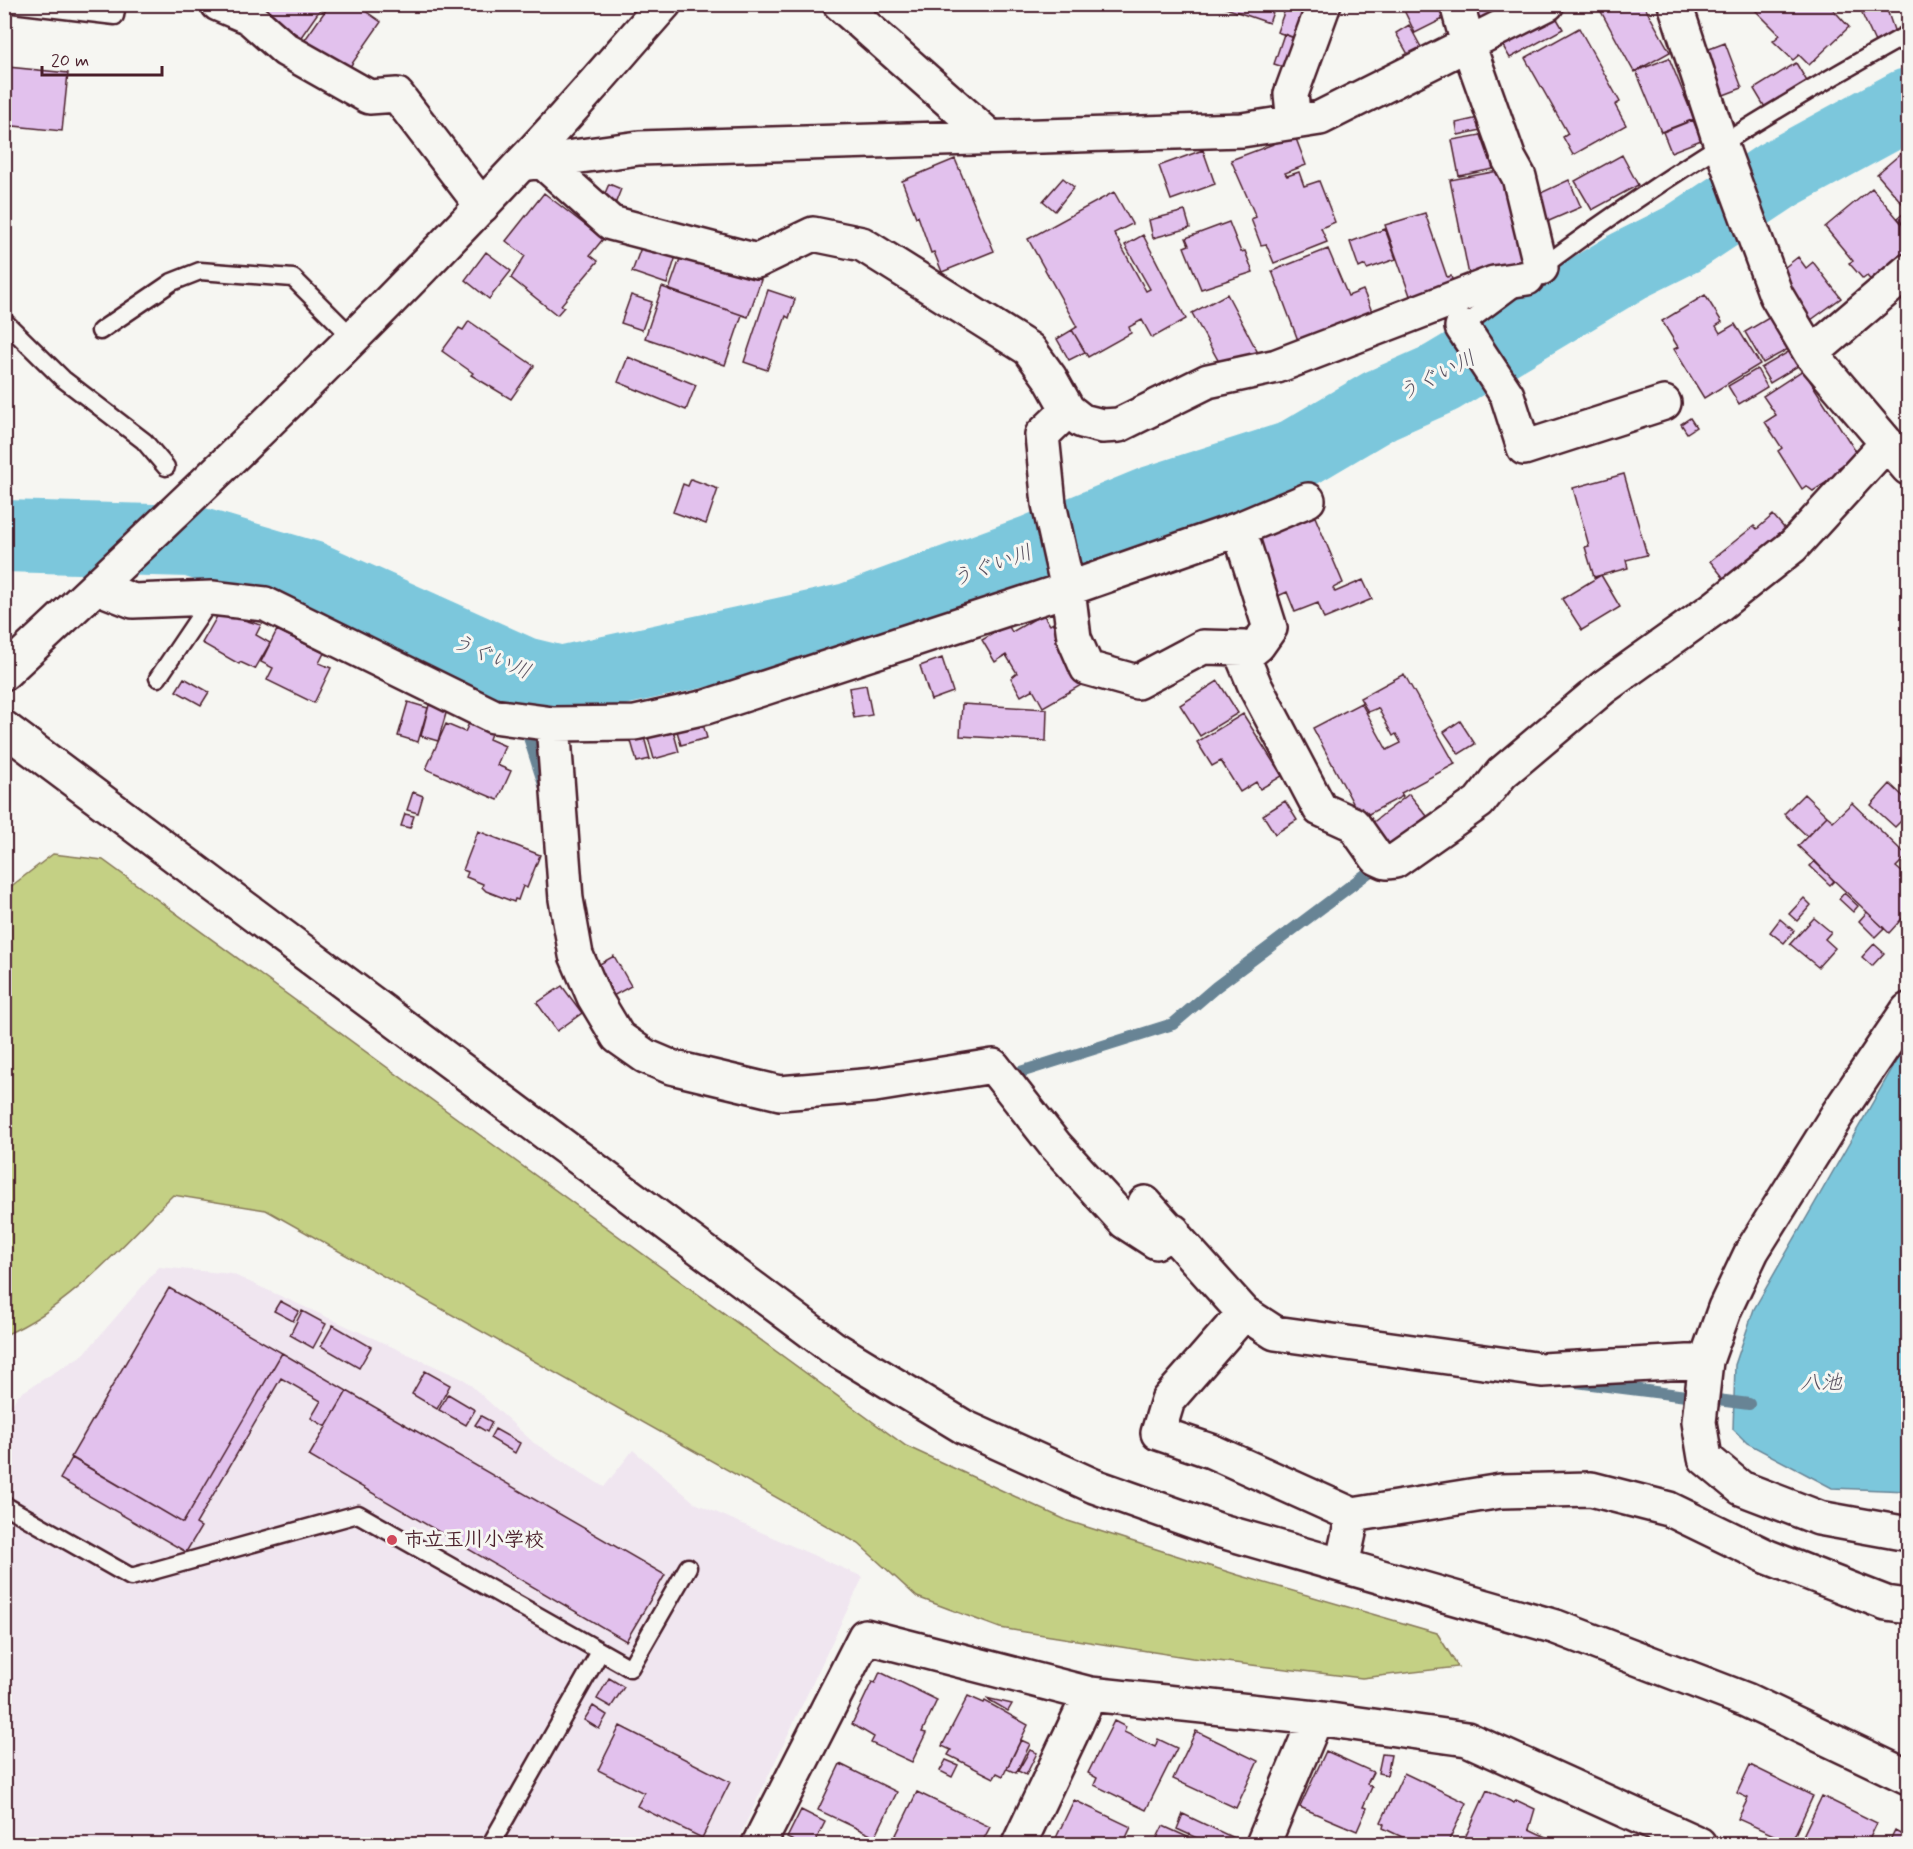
<svg xmlns="http://www.w3.org/2000/svg" width="1913" height="1849" font-family="Mynerve,'Klee One',sans-serif">
<style>
.built{fill:#f0e6f0}
.green{fill:#c4d084;stroke:#877858;stroke-width:1.5}
.water{fill:#7cc7dc;stroke:#688495;stroke-width:1.5}
.lines{fill:none;stroke-linecap:round;stroke-linejoin:round}
.stream{stroke:#688495;stroke-width:12}
.river{stroke:#7cc7dc;stroke-width:72}
.building{fill:#e2c1ed;stroke:#4a1f2b;stroke-width:1.5}
.lane-casing{stroke:#4a1f2b;stroke-width:21}
.street-casing{stroke:#4a1f2b;stroke-width:38}
.secondary-casing{stroke:#4a1f2b;stroke-width:38}
.lane{stroke:#f6f6f2;stroke-width:16}
.street{stroke:#f6f6f2;stroke-width:33}
.secondary{stroke:#f6f6f2;stroke-width:33}
.poi-dot{fill:#d1495b;stroke:#f6f6f2;stroke-width:2}
.labels{text-anchor:middle;dominant-baseline:central;stroke-width:6;stroke-linejoin:round;paint-order:stroke}
.poi-label{font-size:20px;font-weight:bold;fill:#4a1f2b;stroke:#f6f6f2;text-anchor:start}
.water-label{font-size:21px;font-style:italic;fill:#595160;stroke:#f6f6f2}
</style>
<rect width="100%" height="100%" fill="#f6f6f2"/>
<filter id="ink" filterUnits="userSpaceOnUse"><feTurbulence type="fractalNoise" baseFrequency=".0167" numOctaves="2"/><feDisplacementMap in="SourceGraphic" scale="12" xChannelSelector="R" yChannelSelector="G"/><feConvolveMatrix kernelMatrix="1 2 1 2 8 2 1 2 1" color-interpolation-filters="sRGB"/></filter>
<g filter="url(#ink)">
<path class="built" d="M 159,1267 L 232,1274 L 465,1380 L 534,1443 L 604,1487 L 633,1450 L 695,1503 L 863,1577 L 736,1844 L 5,1844 L 4,1417 L 18,1395 L 84,1354 Z"/>
<path class="green" d="M 53,854 L 103,860 L 906,1446 L 1068,1521 L 1238,1575 L 1437,1633 L 1458,1667 L 1362,1678 L 1192,1658 L 1000,1628 L 917,1597 L 859,1544 L 266,1210 L 173,1195 C 121,1246 73,1305 5,1335 L 5,891 Z"/>
<path class="water" d="M 1908,1041 L 1908,1491 L 1832,1488 L 1747,1443 L 1733,1429 L 1735,1365 L 1754,1309 Z"/>
<g class="lines">
<path class="stream" d="M 524,673 L 520,709 L 545,788
M 1022,1083 L 1014,1074 L 1173,1024 L 1216,987 L 1381,863
M 1576,1382 L 1749,1404"/>
<path class="river" d="M 4,536 L 190,541 L 311,577 L 524,673 L 561,682 L 849,619 L 1033,551 L 1152,502 L 1292,457 L 1380,405 L 1441,378 L 1628,266 L 1682,239 L 1778,175 L 1908,104"/>
</g>
<path class="building" d="M 248,4 L 324,4 L 301,37 Z
M 330,4 L 355,4 L 381,22 L 347,71 L 304,41 Z
M 1214,4 L 1276,4 L 1269,23 Z
M 1287,4 L 1319,4 L 1306,42 L 1277,32 Z
M 1401,4 L 1443,4 L 1449,16 L 1415,33 Z
M 1468,4 L 1510,4 L 1475,23 Z
M 1601,4 L 1643,4 L 1670,52 L 1634,72 L 1598,6 Z
M 1749,4 L 1828,4 L 1849,27 L 1809,65 L 1799,55 L 1793,60 L 1773,41 L 1780,35 Z
M 1885,4 L 1895,33 L 1875,42 L 1862,14 Z
M 1553,12 L 1563,29 L 1510,58 L 1500,41 Z
M 1409,25 L 1422,49 L 1409,56 L 1396,33 Z
M 1579,28 L 1620,102 L 1615,105 L 1626,125 L 1573,155 L 1563,137 L 1568,134 L 1525,58 Z
M 1284,34 L 1306,42 L 1296,71 L 1274,64 Z
M 1725,43 L 1742,88 L 1721,96 L 1704,51 Z
M 4,55 L 10,56 L 8,67 L 68,73 L 62,131 L 4,125 Z
M 1669,58 L 1694,119 L 1661,132 L 1636,71 Z
M 1796,63 L 1808,83 L 1766,109 L 1754,89 Z
M 1483,117 L 1486,129 L 1458,135 L 1456,123 Z
M 1693,120 L 1701,140 L 1671,152 L 1663,132 Z
M 1486,134 L 1493,169 L 1459,176 L 1452,140 Z
M 1295,136 L 1306,165 L 1285,173 L 1287,176 L 1299,172 L 1304,186 L 1319,181 L 1335,222 L 1321,228 L 1327,242 L 1274,263 L 1266,244 L 1261,245 L 1251,219 L 1256,217 L 1231,160 Z
M 1203,150 L 1215,184 L 1171,200 L 1159,166 Z
M 1905,150 L 1908,154 L 1908,231 L 1898,218 L 1908,210 L 1877,174 Z
M 1622,155 L 1638,185 L 1592,210 L 1575,181 Z
M 955,159 L 994,251 L 942,272 L 934,252 L 931,253 L 918,216 L 916,217 L 902,181 Z
M 1509,169 L 1524,264 L 1469,275 L 1450,180 Z
M 1063,178 L 1074,187 L 1055,211 L 1043,201 Z
M 1569,180 L 1581,207 L 1542,224 L 1530,198 Z
M 609,184 L 621,189 L 612,212 L 599,207 Z
M 1872,188 L 1908,231 L 1908,264 L 1879,289 L 1867,276 L 1863,279 L 1849,263 L 1853,261 L 1825,227 Z
M 1114,192 L 1132,224 L 1114,233 L 1146,291 L 1150,289 L 1125,245 L 1143,235 L 1186,319 L 1152,338 L 1142,320 L 1129,327 L 1131,333 L 1088,357 L 1072,330 L 1077,327 L 1028,239 Z
M 544,193 L 603,239 L 590,255 L 598,261 L 561,305 L 564,307 L 557,315 L 511,278 L 525,256 L 506,241 Z
M 1185,211 L 1190,228 L 1153,238 L 1149,220 Z
M 1425,213 L 1447,277 L 1451,276 L 1455,291 L 1413,304 L 1385,225 Z
M 1229,222 L 1241,252 L 1245,251 L 1253,272 L 1201,289 L 1184,247 L 1189,245 L 1186,238 Z
M 1385,229 L 1396,259 L 1367,269 L 1365,265 L 1359,268 L 1350,242 Z
M 643,242 L 677,253 L 667,284 L 632,272 Z
M 1328,249 L 1348,296 L 1363,290 L 1376,321 L 1302,351 L 1272,271 Z
M 486,252 L 511,271 L 489,299 L 465,280 Z
M 682,253 L 761,280 L 748,317 L 669,290 Z
M 1798,257 L 1806,268 L 1813,262 L 1841,298 L 1811,320 L 1783,284 L 1788,280 L 1780,271 Z
M 662,287 L 742,315 L 725,365 L 645,338 Z
M 768,290 L 795,299 L 789,318 L 786,316 L 767,370 L 744,362 Z
M 1227,294 L 1258,353 L 1224,371 L 1192,313 Z
M 631,295 L 652,302 L 642,330 L 621,323 Z
M 1705,295 L 1722,322 L 1716,326 L 1720,333 L 1735,324 L 1760,364 L 1704,398 L 1674,349 L 1678,347 L 1662,321 Z
M 1772,316 L 1790,348 L 1763,363 L 1745,332 Z
M 469,321 L 534,366 L 511,399 L 471,375 L 473,373 L 442,351 L 459,328 L 463,330 Z
M 1072,330 L 1085,352 L 1069,360 L 1057,339 Z
M 1790,351 L 1798,366 L 1770,383 L 1761,368 Z
M 628,357 L 696,385 L 686,410 L 618,382 Z
M 1757,369 L 1767,387 L 1739,404 L 1728,386 Z
M 1803,370 L 1858,455 L 1838,468 L 1841,473 L 1813,491 L 1806,486 L 1802,489 L 1778,451 L 1782,448 L 1765,422 L 1776,415 L 1763,396 Z
M 1690,418 L 1696,427 L 1687,433 L 1681,424 Z
M 1624,474 L 1647,555 L 1626,560 L 1628,568 L 1594,577 L 1585,547 L 1589,546 L 1573,488 Z
M 691,479 L 718,489 L 706,524 L 673,512 L 683,484 L 688,486 Z
M 1310,505 L 1343,583 L 1333,588 L 1335,592 L 1363,580 L 1372,599 L 1324,619 L 1318,603 L 1295,612 L 1287,592 L 1278,596 L 1251,530 Z
M 1773,515 L 1785,529 L 1777,535 L 1780,539 L 1727,582 L 1710,561 L 1754,526 L 1757,529 Z
M 1601,575 L 1620,607 L 1582,630 L 1562,599 Z
M 219,613 L 229,619 L 230,616 L 261,625 L 256,635 L 270,643 L 255,669 L 240,662 L 239,664 L 202,643 Z
M 1043,614 L 1050,625 L 1053,623 L 1077,664 L 1083,684 L 1043,707 L 1033,689 L 1021,696 L 1011,678 L 1017,673 L 1006,655 L 995,662 L 982,640 L 1008,625 L 1012,632 Z
M 277,630 L 324,653 L 319,663 L 331,668 L 314,703 L 267,680 L 273,668 L 261,662 Z
M 942,658 L 953,692 L 931,700 L 920,666 Z
M 1404,674 L 1455,764 L 1401,793 L 1403,796 L 1361,818 L 1313,728 L 1361,703 L 1387,750 L 1401,743 L 1396,734 L 1393,736 L 1378,708 L 1368,712 L 1360,698 Z
M 184,678 L 209,692 L 201,705 L 176,691 Z
M 1218,681 L 1238,713 L 1200,736 L 1180,705 Z
M 866,685 L 872,715 L 854,718 L 849,688 Z
M 408,702 L 428,708 L 418,742 L 398,736 Z
M 962,704 L 1047,709 L 1046,741 L 960,736 Z
M 429,705 L 447,710 L 438,741 L 421,736 Z
M 1243,714 L 1282,776 L 1260,789 L 1256,782 L 1240,792 L 1221,761 L 1212,766 L 1197,742 Z
M 470,721 L 492,731 L 489,739 L 505,746 L 497,765 L 511,771 L 498,800 L 426,769 L 446,724 L 465,732 Z
M 1460,721 L 1475,744 L 1459,754 L 1444,732 Z
M 703,724 L 707,738 L 681,745 L 677,731 Z
M 673,730 L 679,752 L 654,759 L 648,737 Z
M 644,737 L 650,759 L 637,762 L 631,741 Z
M 1890,784 L 1908,801 L 1908,814 L 1895,827 L 1871,805 Z
M 413,792 L 423,796 L 418,813 L 407,810 Z
M 1409,794 L 1427,816 L 1384,850 L 1366,828 Z
M 1804,794 L 1827,816 L 1807,836 L 1784,814 Z
M 1285,801 L 1297,820 L 1275,834 L 1263,815 Z
M 1852,803 L 1907,856 L 1896,867 L 1903,873 L 1908,867 L 1908,912 L 1889,933 L 1798,846 L 1827,816 L 1833,821 Z
M 405,814 L 414,816 L 410,828 L 401,826 Z
M 478,831 L 540,855 L 527,888 L 523,886 L 518,900 L 515,899 L 514,902 L 486,891 L 482,887 L 483,884 L 466,877 L 468,872 L 463,870 Z
M 1815,861 L 1834,881 L 1830,885 L 1810,866 Z
M 1844,893 L 1858,906 L 1853,912 L 1839,899 Z
M 1804,898 L 1811,905 L 1797,921 L 1789,914 Z
M 1867,912 L 1884,928 L 1875,937 L 1859,921 Z
M 1814,918 L 1831,932 L 1825,939 L 1835,948 L 1818,967 L 1790,944 Z
M 1780,919 L 1794,931 L 1784,943 L 1770,932 Z
M 1874,944 L 1884,953 L 1872,966 L 1862,957 Z
M 614,956 L 631,986 L 613,996 L 596,966 Z
M 562,986 L 582,1013 L 557,1031 L 537,1003 Z
M 169,1288 L 282,1353 L 183,1523 L 71,1457 Z
M 280,1301 L 299,1311 L 293,1321 L 274,1311 Z
M 302,1311 L 326,1324 L 313,1348 L 290,1335 Z
M 333,1325 L 371,1347 L 359,1368 L 321,1346 Z
M 282,1353 L 347,1391 L 326,1427 L 311,1418 L 321,1401 L 281,1378 L 196,1524 L 201,1527 L 186,1552 L 60,1479 L 72,1458 L 183,1523 Z
M 425,1371 L 450,1385 L 437,1409 L 412,1394 Z
M 347,1391 L 665,1575 L 626,1641 L 309,1456 Z
M 448,1394 L 475,1410 L 466,1425 L 439,1410 Z
M 481,1416 L 492,1422 L 487,1432 L 475,1425 Z
M 495,1429 L 520,1443 L 515,1453 L 490,1438 Z
M 880,1672 L 937,1700 L 922,1732 L 926,1733 L 912,1762 L 871,1743 L 874,1737 L 852,1724 L 872,1682 L 875,1683 Z
M 609,1678 L 624,1687 L 611,1707 L 597,1699 Z
M 968,1696 L 984,1703 L 985,1701 L 1028,1725 L 1003,1776 L 997,1773 L 994,1778 L 948,1755 L 951,1750 L 942,1746 Z
M 986,1698 L 1012,1704 L 1008,1711 Z
M 593,1706 L 607,1715 L 599,1729 L 584,1720 Z
M 1114,1721 L 1126,1727 L 1124,1732 L 1155,1747 L 1158,1739 L 1177,1748 L 1146,1810 L 1094,1785 L 1097,1778 L 1088,1773 Z
M 620,1726 L 730,1782 L 702,1838 L 637,1806 L 644,1793 L 598,1770 Z
M 1196,1731 L 1258,1761 L 1236,1808 L 1173,1779 Z
M 1021,1740 L 1030,1744 L 1016,1773 L 1007,1769 Z
M 1030,1750 L 1037,1753 L 1026,1775 L 1018,1771 Z
M 1326,1751 L 1373,1772 L 1367,1784 L 1372,1787 L 1363,1807 L 1367,1808 L 1357,1831 L 1300,1807 Z
M 1382,1754 L 1391,1755 L 1387,1775 L 1378,1773 Z
M 946,1760 L 958,1765 L 952,1777 L 940,1771 Z
M 840,1764 L 897,1792 L 875,1837 L 818,1810 Z
M 1750,1765 L 1813,1796 L 1791,1843 L 1738,1819 L 1748,1798 L 1737,1793 Z
M 1404,1773 L 1467,1803 L 1447,1844 L 1417,1844 L 1383,1828 L 1384,1824 L 1381,1822 Z
M 1487,1790 L 1514,1803 L 1516,1800 L 1535,1809 L 1529,1829 L 1546,1837 L 1543,1844 L 1465,1844 L 1466,1841 L 1464,1840 Z
M 917,1792 L 990,1827 L 981,1844 L 897,1843 L 899,1839 L 895,1837 Z
M 1822,1796 L 1877,1823 L 1867,1844 L 1808,1844 L 1801,1840 Z
M 1074,1800 L 1131,1827 L 1123,1844 L 1065,1844 L 1055,1840 Z
M 801,1810 L 825,1822 L 814,1844 L 800,1844 L 787,1838 Z
M 1183,1814 L 1238,1840 L 1235,1844 L 1210,1844 L 1177,1829 Z
M 1163,1826 L 1203,1844 L 1166,1844 L 1156,1840 Z
M 1895,1831 L 1904,1836 L 1900,1844 L 1889,1843 Z"/>
<g class="lines">
<g class="lane-casing">
<path id="lane" d="M 14,4 L 115,16 L 117,4
M 1538,270 C 1655,182 1780,105 1908,34
M 4,321 L 63,379 L 144,441 L 166,467
M 1462,327 L 1517,286
M 100,331 L 172,282 L 200,271 L 293,278 L 352,337
M 158,678 L 212,598
M 4,1505 L 131,1577 L 358,1514 L 630,1668 L 688,1567
M 491,1844 L 600,1652"/>
</g>
<g class="street-casing">
<path id="street" d="M 218,4 L 249,17 L 286,50 L 369,97 L 397,95 L 482,206
M 840,4 L 989,136
M 1457,4 L 1468,44 L 1509,159 L 1519,177 L 1541,268
M 1675,4 L 1724,154 L 1776,295 L 1811,354 L 1908,468
M 1294,122 L 1291,94 L 1324,4
M 543,162 L 611,223 L 757,261 L 813,234 L 862,244 L 1029,349 L 1050,378 L 1068,410 L 1082,421 L 1102,426 L 1119,425 L 1208,381 L 1277,366 L 1494,283 L 1527,278
M 529,163 L 639,148 L 1242,130 L 1320,118 L 1547,4
M 1462,327 L 1507,395 L 1524,448 L 1664,403
M 1811,354 L 1908,271
M 1068,410 L 1042,435 L 1049,504 L 1068,589 L 1074,638 L 1087,668 L 1137,682 L 1203,647 L 1244,648 L 1243,657
M 1239,529 L 1270,628 L 1258,645 L 1243,657 L 1255,686 L 1320,809 L 1353,824 L 1377,858 L 1386,862 L 1395,861 L 1479,802 L 1502,773 L 1604,687 L 1716,607 L 1793,546 L 1887,443
M 97,587 L 133,601 L 212,598 L 265,604 L 493,716 L 553,724 L 635,723 L 706,707 L 1068,589 L 1239,529 L 1308,500
M 553,724 L 566,899 L 576,955 L 594,997 L 618,1037 L 645,1056 L 671,1067 L 780,1093 L 875,1085 L 993,1066 L 1055,1145 L 1125,1222 L 1156,1242 L 1173,1231
M 1908,1010 L 1837,1115 L 1752,1251 L 1725,1308 L 1706,1361 L 1699,1422 L 1705,1458 L 1741,1488 L 1819,1518 L 1908,1534
M 1145,1203 L 1244,1313 L 1275,1333 L 1542,1370 L 1706,1361
M 1244,1313 L 1168,1400 L 1158,1433 L 1211,1451 L 1353,1515 L 1501,1491 L 1591,1489 L 1669,1509 L 1768,1557 L 1886,1603 L 1908,1606
M 1342,1565 L 1353,1515
M 759,1844 L 865,1636 L 1090,1694 L 1316,1718 L 1467,1739 L 1699,1844
M 1019,1844 L 1090,1694
M 1263,1844 L 1316,1718"/>
</g>
<g class="secondary-casing">
<path id="secondary" d="M 4,673 C 180,509 355,342 519,166 C 569,114 616,58 664,4
M 4,728 L 832,1347 L 964,1427 L 1094,1486 L 1218,1530 L 1556,1627 L 1746,1700 L 1908,1777"/>
</g>
<use href="#lane" class="lane"/>
<use href="#street" class="street"/>
<use href="#secondary" class="secondary"/>
</g>
</g>
<circle class="poi-dot" cx="392" cy="1540" r="6"/>
<g class="labels">
<g class="poi-label">
<text x="404" y="1540">市立玉川小学校</text>
</g>
<g class="water-label">
<text transform="translate(1437 376) rotate(-27)">うぐい川</text>
<text transform="translate(992 566) rotate(-20)">うぐい川</text>
<text transform="translate(491 657) rotate(23)">うぐい川</text>
<text x="1821" y="1383">八池</text>
</g>
</g>
<rect width="1913" height="1849" fill="none" stroke="#f6f6f2" stroke-width="24"/>
<rect x="12" y="12" width="1889" height="1825" fill="none" stroke="#4a1f2b" stroke-width="2" filter="url(#ink)"/>
<path d="M42 66v9h120v-9" fill="none" stroke="#4a1f2b" stroke-width="3"/>
<text x="51" y="66" font-size="18" fill="#4a1f2b" stroke="#f6f6f2" stroke-width="4.5" paint-order="stroke">20 m</text>
</svg>
